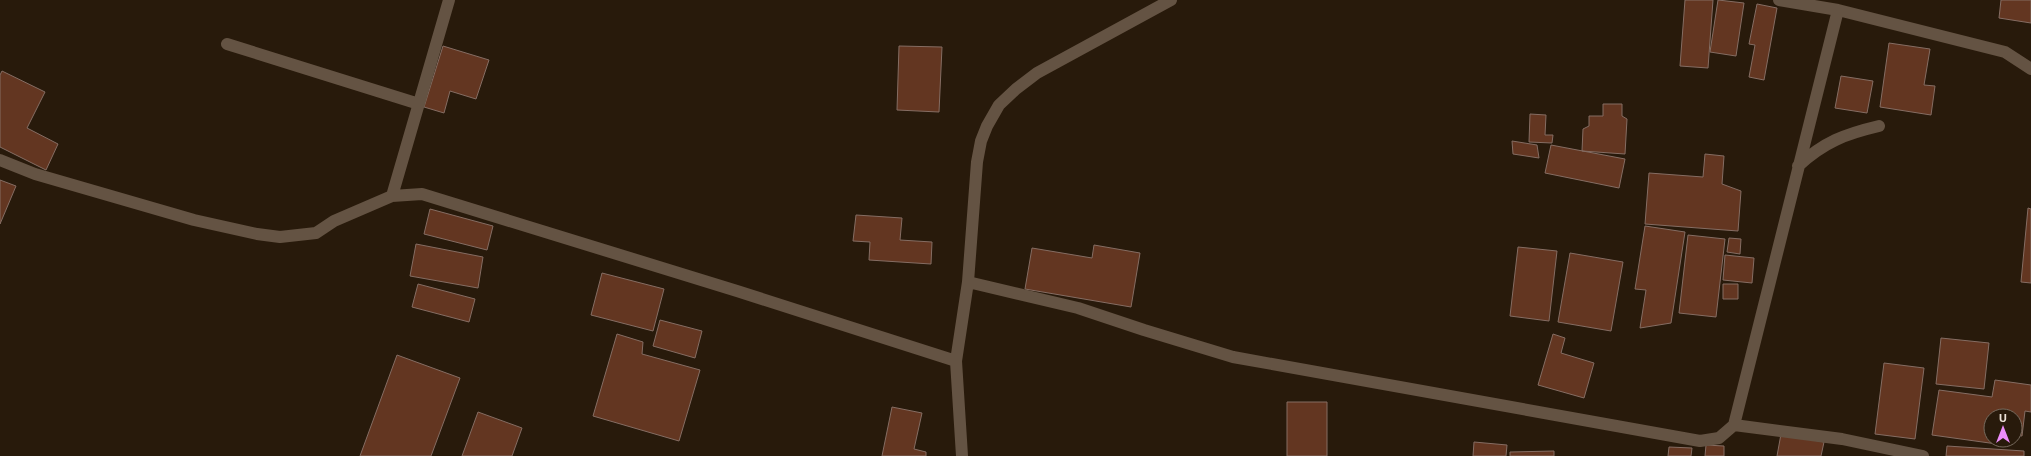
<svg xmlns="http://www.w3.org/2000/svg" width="2031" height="456" font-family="'Open Sans',sans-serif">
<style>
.building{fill:#633621;stroke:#856d63}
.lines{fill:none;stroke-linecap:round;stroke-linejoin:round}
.minor{stroke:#645343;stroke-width:12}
</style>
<rect width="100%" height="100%" fill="#281a0b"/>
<path class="building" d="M 1685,0 L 1713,0 L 1708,68 L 1680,66 Z
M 1718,0 L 1744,3 L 1736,56 L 1710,52 Z
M 2001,0 L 2031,0 L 2031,23 L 1999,18 Z
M 1757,4 L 1777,8 L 1764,80 L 1749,77 L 1755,45 L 1749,44 Z
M 1889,43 L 1930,49 L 1924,85 L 1935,86 L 1931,115 L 1880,107 Z
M 443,46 L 489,60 L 476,99 L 450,91 L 444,113 L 424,107 Z
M 899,46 L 942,47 L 939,112 L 897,110 Z
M 2,71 L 45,92 L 27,128 L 58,144 L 46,170 L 0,147 L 0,75 Z
M 1841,76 L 1873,81 L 1867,113 L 1835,108 Z
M 1603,104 L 1622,104 L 1622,116 L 1627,119 L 1625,154 L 1582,151 L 1583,129 L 1589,126 L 1589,116 L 1603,116 Z
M 1530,114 L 1546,115 L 1545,135 L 1553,135 L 1552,143 L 1529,142 Z
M 1512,141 L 1537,145 L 1539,158 L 1513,154 Z
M 1551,145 L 1625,159 L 1619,188 L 1545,173 Z
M 1705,154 L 1724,156 L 1722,184 L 1741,191 L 1738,231 L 1645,224 L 1649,173 L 1703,177 Z
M 0,180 L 16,186 L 0,224 Z
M 2028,208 L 2031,209 L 2031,283 L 2021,282 Z
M 430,209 L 493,226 L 487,250 L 424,234 Z
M 856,215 L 902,218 L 900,240 L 932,242 L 931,264 L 869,260 L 870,242 L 853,241 Z
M 1645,226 L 1685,232 L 1671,323 L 1640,328 L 1646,290 L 1635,289 Z
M 1688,235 L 1725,239 L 1716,317 L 1679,313 Z
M 1729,238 L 1741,239 L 1740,254 L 1727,252 Z
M 416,244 L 483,257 L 478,288 L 410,276 Z
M 1094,245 L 1140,253 L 1131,307 L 1025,289 L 1032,248 L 1092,258 Z
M 1518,247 L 1557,251 L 1549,321 L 1510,316 Z
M 1570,253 L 1623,262 L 1611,331 L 1558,322 Z
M 1725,255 L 1754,258 L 1752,283 L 1723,280 Z
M 602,273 L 664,289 L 653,331 L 591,315 Z
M 418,284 L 475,299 L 469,322 L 412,307 Z
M 1723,284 L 1738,284 L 1738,299 L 1723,299 Z
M 660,320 L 702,331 L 695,358 L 653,346 Z
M 617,334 L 643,342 L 642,354 L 700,370 L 679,441 L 593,416 Z
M 1553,334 L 1565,338 L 1561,353 L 1594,363 L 1584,398 L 1538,385 Z
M 1941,338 L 1989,343 L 1984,389 L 1936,384 Z
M 397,355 L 460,378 L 431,456 L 360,456 Z
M 1884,363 L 1924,368 L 1915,439 L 1875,434 Z
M 1995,380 L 2031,385 L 2031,412 L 2025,411 L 2022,436 L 2015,435 L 2015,416 L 1991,416 L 1991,440 L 2005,440 L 2004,445 L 1932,435 L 1939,390 L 1992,397 Z
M 1287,402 L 1327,402 L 1327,456 L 1287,456 Z
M 892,407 L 922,413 L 914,449 L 926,452 L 926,456 L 882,456 Z
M 478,412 L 522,428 L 512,456 L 462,456 Z
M 1781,434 L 1824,442 L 1821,456 L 1777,456 Z
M 1474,442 L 1507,445 L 1506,456 L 1473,456 Z
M 1706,445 L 1724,446 L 1724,456 L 1705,456 Z
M 1947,446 L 2024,451 L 2024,456 L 1946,456 Z
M 1669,447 L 1692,448 L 1691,456 L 1668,456 Z
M 1554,451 L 1554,456 L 1510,456 L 1510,452 Z"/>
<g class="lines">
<path class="minor" d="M 1779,0 L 1838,10 L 2005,52 L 2031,69
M 227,44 L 419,104
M 0,160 L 35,174 L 194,220 L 257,234 L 280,237 L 316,233 L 334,221 L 392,196 L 422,194 L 737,291 L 956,361
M 1798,166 C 1824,142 1845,134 1879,126
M 392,196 L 449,0
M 968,282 L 1078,308 L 1144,330 L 1233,357 L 1700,441 L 1719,438 L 1734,425 L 1842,439 L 1923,456
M 1734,425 L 1838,10
M 962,456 L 956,361 L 968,282 L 977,162 L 981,141 L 987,126 L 999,105 L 1016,89 L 1037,73 L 1171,0"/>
</g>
<g transform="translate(2003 428)"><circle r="19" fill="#281a0b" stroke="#766a5d"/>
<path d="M0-3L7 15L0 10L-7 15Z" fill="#ec8cfa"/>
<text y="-6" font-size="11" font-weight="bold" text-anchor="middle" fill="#ece2d8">U</text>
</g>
</svg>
